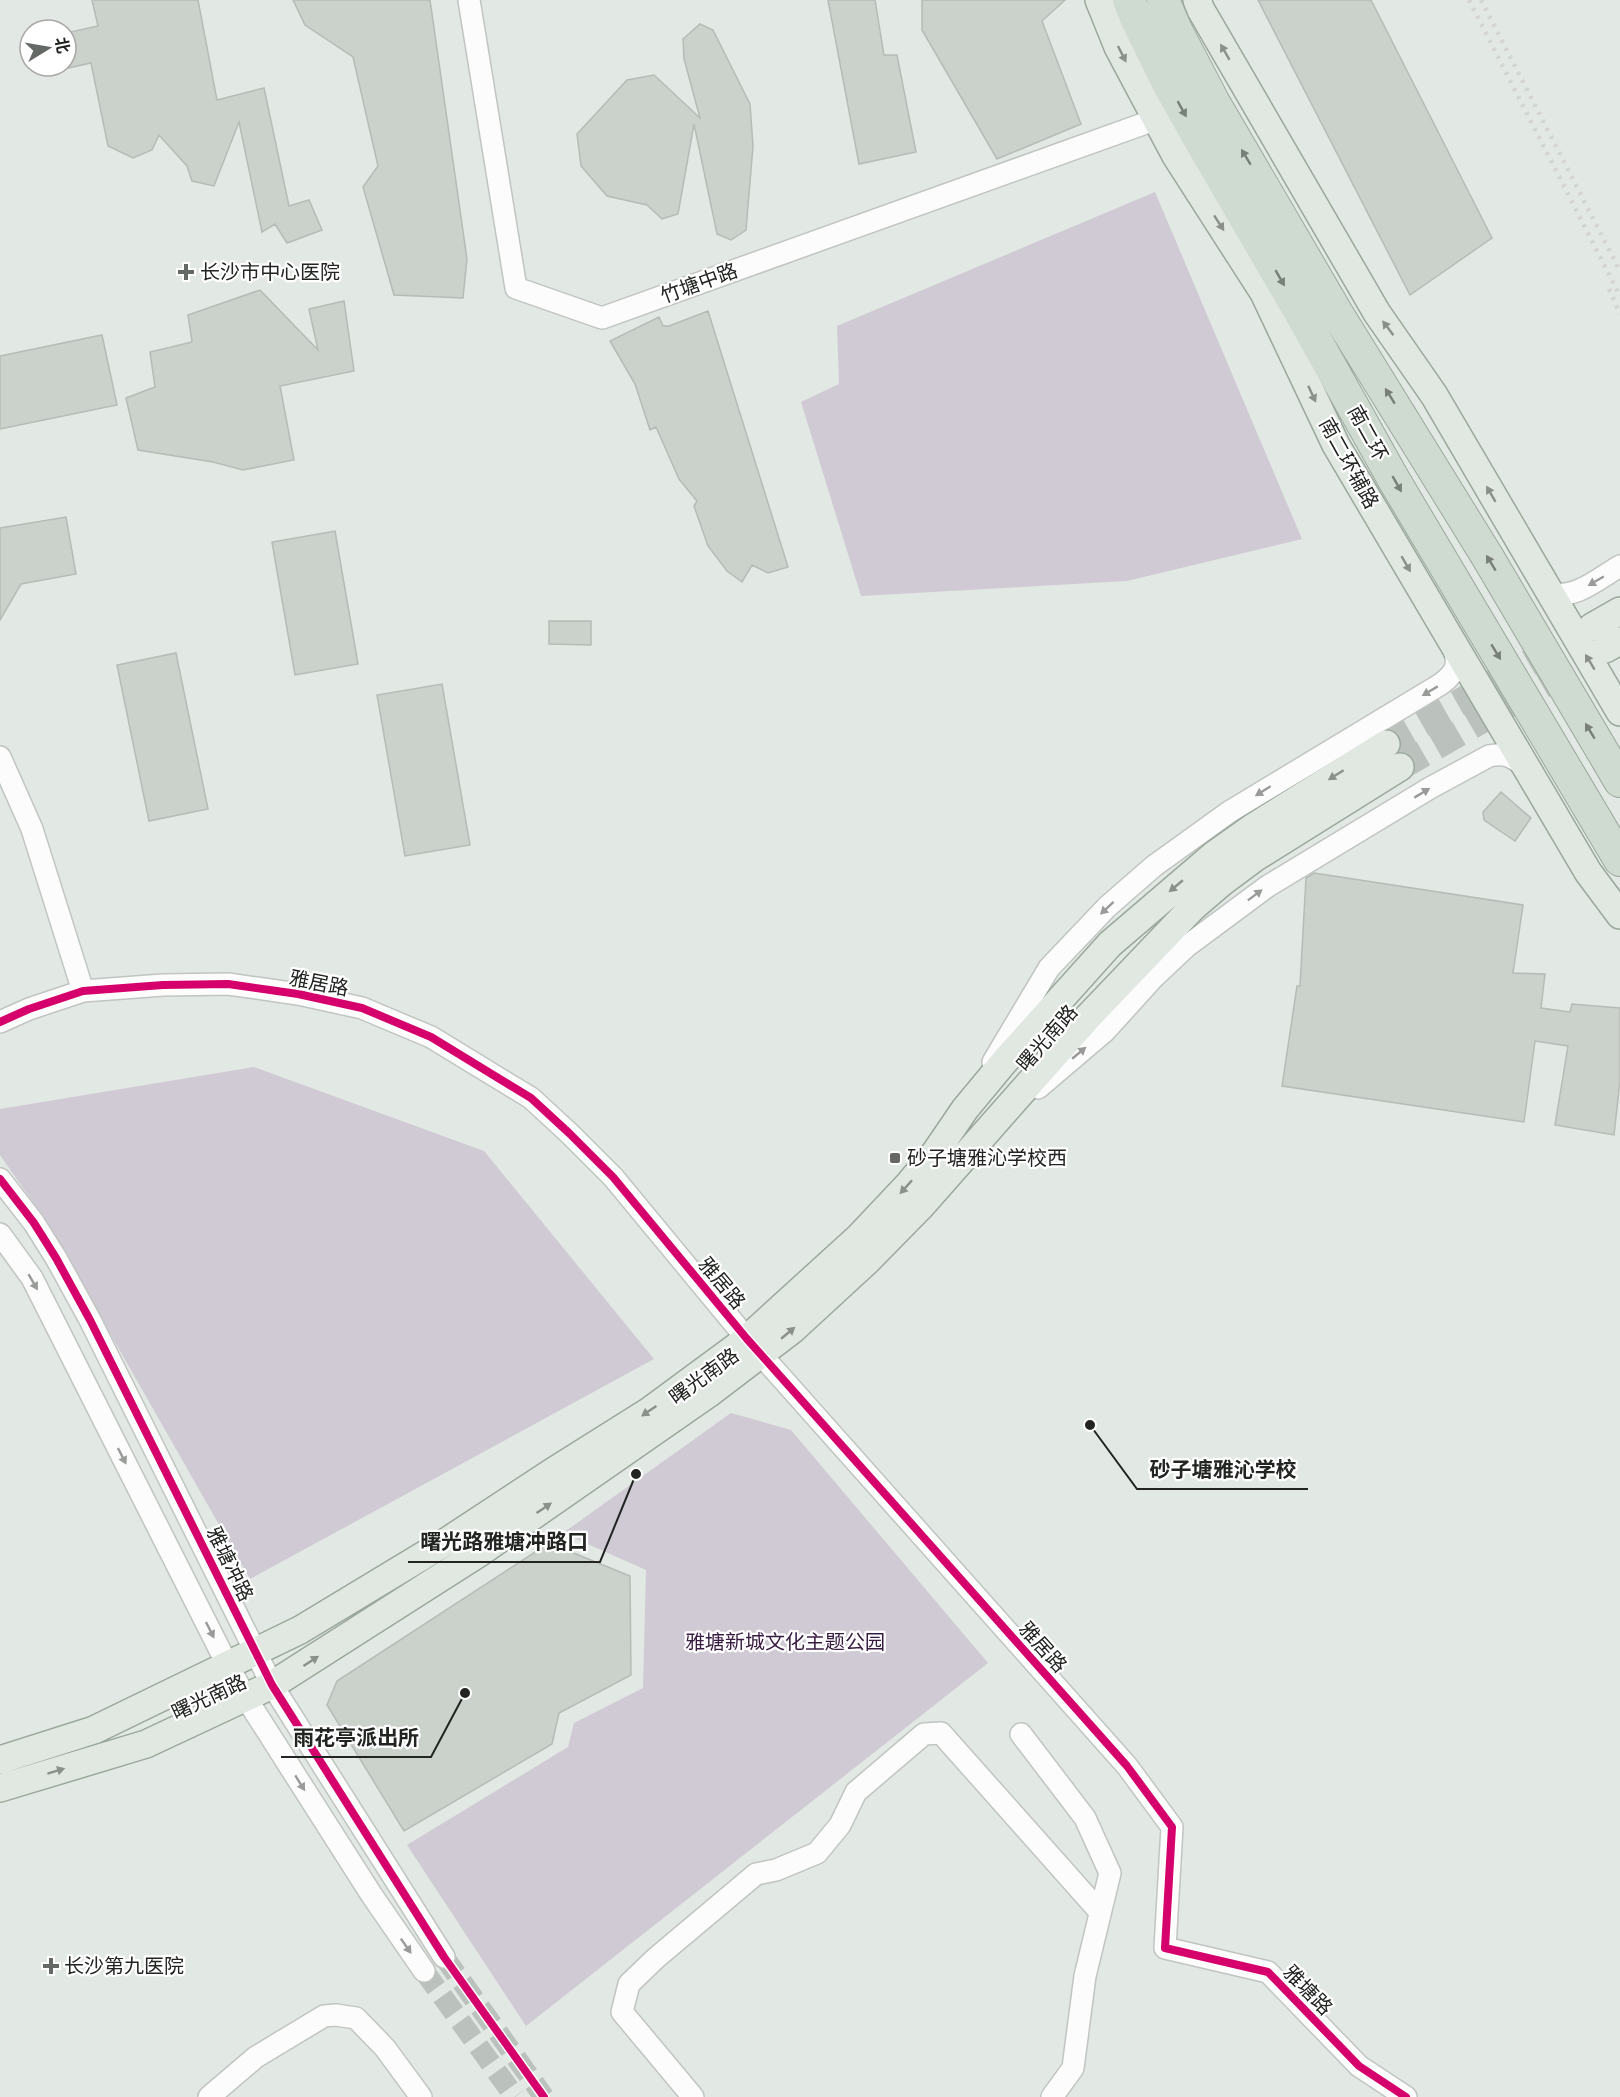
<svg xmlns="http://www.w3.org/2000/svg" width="1620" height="2097" font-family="Montserrat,'Noto Sans SC',sans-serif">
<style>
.green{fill:#d0cad4}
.building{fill:#cad2cb;stroke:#b7bbb7;stroke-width:1.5}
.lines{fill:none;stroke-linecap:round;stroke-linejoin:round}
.minor-tunnel{stroke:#bbc1bc;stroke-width:21;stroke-dasharray:21 10;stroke-linecap:butt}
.major-tunnel{stroke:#bbc1bc;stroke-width:27;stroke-dasharray:27 14;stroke-linecap:butt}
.minor-casing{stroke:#c1c5c1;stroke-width:24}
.major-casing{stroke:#9aa89c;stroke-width:30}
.highway-casing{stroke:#9aa89c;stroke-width:34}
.minor{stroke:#fbfcfb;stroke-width:21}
.major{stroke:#e1e8e2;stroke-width:27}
.highway{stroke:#cfdad0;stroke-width:32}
.rail{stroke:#d3d4d3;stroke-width:4.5;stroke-dasharray:3 6;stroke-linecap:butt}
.cycleway-casing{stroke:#fff;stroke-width:11}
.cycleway{stroke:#d6006c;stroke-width:8}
.oneway{fill:#8b908b}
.oneway2{fill:#787f78}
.oneway3{fill:#999b99}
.poi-dot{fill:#656965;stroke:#fff;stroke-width:2}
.labels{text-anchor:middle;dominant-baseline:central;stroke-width:4.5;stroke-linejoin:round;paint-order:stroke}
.poi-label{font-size:20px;fill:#212421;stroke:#fff;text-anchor:start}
.street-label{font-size:20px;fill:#212421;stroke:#fff}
.park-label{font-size:20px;fill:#381b41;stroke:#fff}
.leader{fill:none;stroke:#212421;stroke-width:2}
.callout-dot{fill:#212421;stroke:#fff;stroke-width:2}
.callout-label{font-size:21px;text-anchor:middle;font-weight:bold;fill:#212421;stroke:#fff;stroke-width:4.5;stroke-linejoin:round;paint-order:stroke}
</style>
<rect width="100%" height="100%" fill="#e2e8e3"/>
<path class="green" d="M 1155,192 L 1302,539 L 1127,581 L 861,596 L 801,402 L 839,384 L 837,326 Z
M 254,1067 L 484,1151 L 654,1359 L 250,1579 L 46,1221 L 0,1155 L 0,1109 Z
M 731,1413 L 791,1430 L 988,1663 L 526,2026 L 407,1845 L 568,1747 L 574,1723 L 643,1688 L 646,1570 L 563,1533 Z"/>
<path class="building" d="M 92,0 L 198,0 L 217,100 L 264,88 L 289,206 L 309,200 L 322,230 L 287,243 L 275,224 L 262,232 L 239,122 L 214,186 L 192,181 L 187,166 L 159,135 L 152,150 L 133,158 L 108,146 L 91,63 L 68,68 L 66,55 L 66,33 L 98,26 Z
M 293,0 L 430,0 L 467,259 L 463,298 L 394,295 L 363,187 L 378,166 L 353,57 L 305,25 Z
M 828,0 L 875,0 L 884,55 L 897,55 L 916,152 L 859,164 Z
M 922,0 L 1065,0 L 1042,21 L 1081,124 L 997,159 L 922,30 Z
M 1258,0 L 1371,0 L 1492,238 L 1410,295 Z
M 700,24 L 713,30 L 750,104 L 753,146 L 746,230 L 731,240 L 717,234 L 694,124 L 678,214 L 662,219 L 647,205 L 607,196 L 581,166 L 577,134 L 627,80 L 654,75 L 700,118 L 684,59 L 683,39 Z
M 260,290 L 318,350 L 309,309 L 344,301 L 354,371 L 280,386 L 294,460 L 243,470 L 213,462 L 138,450 L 126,398 L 155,387 L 150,352 L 192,342 L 188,315 Z
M 708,311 L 788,567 L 768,573 L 752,565 L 742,582 L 727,571 L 708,546 L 694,506 L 697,501 L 679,479 L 656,427 L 650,430 L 635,384 L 610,341 L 659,317 L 663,326 L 669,326 Z
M 102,335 L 117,405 L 0,429 L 0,356 Z
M 66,517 L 76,574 L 21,584 L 0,620 L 0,528 Z
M 335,531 L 358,664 L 295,675 L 272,542 Z
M 549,621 L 591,621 L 591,645 L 549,644 Z
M 176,653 L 208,809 L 149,821 L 117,665 Z
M 442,684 L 470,845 L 405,856 L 377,695 Z
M 1501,792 L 1531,818 L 1515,841 L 1484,820 L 1483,812 Z
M 1314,873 L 1523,905 L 1513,973 L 1545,974 L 1541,1008 L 1570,1012 L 1572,1004 L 1620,1008 L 1620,1081 L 1614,1135 L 1555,1125 L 1568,1046 L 1535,1041 L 1524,1122 L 1282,1086 L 1297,986 L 1300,986 L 1306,878 Z
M 549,1543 L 630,1576 L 631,1675 L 559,1713 L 552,1744 L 404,1831 L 327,1705 L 337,1681 Z"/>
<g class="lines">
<path class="minor-tunnel" d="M 444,1957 L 544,2097
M 424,1971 L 515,2097"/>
<path class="major-tunnel" d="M 1386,744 L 1592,627
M 1400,767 L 1605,649"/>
<g class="minor-casing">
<path id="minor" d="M 469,0 L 516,288 L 602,318 L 1157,119
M 1549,593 C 1575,600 1598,579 1620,566
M 0,757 L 32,829 L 83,991
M 0,1022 L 29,1009 L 83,991 L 163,985 L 228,984 L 298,994 L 362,1008 L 431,1037 L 531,1098 L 569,1133 L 613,1177 L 747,1339 L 1127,1766 L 1172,1827 L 1165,1948 L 1268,1972 L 1359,2066 L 1406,2097
M 993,1062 L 1049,968 L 1107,907 L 1154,866 L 1229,812 L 1441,684 C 1458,671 1459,665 1453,646
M 1038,1088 L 1105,1031 L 1154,977 L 1187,946 L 1268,886 L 1430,788 L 1489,756 C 1505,752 1513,757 1525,767
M 0,1179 L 34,1223 L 56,1258 L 90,1320 L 272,1685 L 444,1957
M 0,1234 L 32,1278 L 228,1666 L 246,1698 L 371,1894 L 424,1971
M 1021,1734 L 1085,1818 L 1110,1873 L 1085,1976 L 1073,2068 L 1052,2097
M 209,2097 L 256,2057 L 324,2016 L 336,2015 L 356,2018 L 385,2048 L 421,2097
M 693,2097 L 622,2012 L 629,1984 L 656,1958 L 756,1874 L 776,1870 L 817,1853 L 840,1825 L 856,1792 L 924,1734 L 941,1733 L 1100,1912"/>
</g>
<g class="major-casing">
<path id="major" d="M 1099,0 L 1118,47 L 1176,156 L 1264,293 L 1336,445 L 1588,872 L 1620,915
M 1197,0 L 1201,10 L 1377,313 L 1434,395 L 1620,712
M 1592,627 L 1620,611
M 1605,649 L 1620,641
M 0,1760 L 94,1730 L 300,1630 L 449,1540 L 554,1471 L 648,1412 L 747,1339 L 859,1237 L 909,1184 L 935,1153 L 965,1109 L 1004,1062 L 1110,944 L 1214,855 L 1252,828 L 1386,744
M 0,1788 L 146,1744 L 272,1685 L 482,1551 L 708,1394 L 792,1330 L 867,1261 L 921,1206 L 1087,1018 L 1193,907 L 1221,883 L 1256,857 L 1400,767"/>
</g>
<g class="highway-casing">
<path id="highway" d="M 1129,0 L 1136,18 L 1169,85 L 1201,142 L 1300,312 L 1394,480 L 1620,860
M 1163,0 L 1176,30 L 1213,101 L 1338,315 L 1487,556 L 1620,781"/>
</g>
<use href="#minor" class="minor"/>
<use href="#major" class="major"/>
<use href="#highway" class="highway"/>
<path class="rail" d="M 1469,0 L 1620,296
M 1481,0 L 1620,271
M 1609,289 L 1620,314"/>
<g class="cycleway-casing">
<path id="cycleway" d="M 0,1022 L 29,1009 L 83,991 L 163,985 L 228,984 L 298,994 L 362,1008 L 431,1037 L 531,1098 L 569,1133 L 613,1177 L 747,1339 L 1127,1766 L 1172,1827 L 1165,1948 L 1268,1972 L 1359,2066 L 1406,2097
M 0,1179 L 34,1223 L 56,1258 L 90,1320 L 272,1685 L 444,1957 L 544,2097"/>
</g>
<use href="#cycleway" class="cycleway"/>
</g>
<defs><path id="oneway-solid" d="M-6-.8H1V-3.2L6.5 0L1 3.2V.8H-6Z" transform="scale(1.5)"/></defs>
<g class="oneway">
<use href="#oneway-solid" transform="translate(1225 52) rotate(-120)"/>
<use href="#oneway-solid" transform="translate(1122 54) rotate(63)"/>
<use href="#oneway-solid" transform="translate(1219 223) rotate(57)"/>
<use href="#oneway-solid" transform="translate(1388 328) rotate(-127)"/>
<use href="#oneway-solid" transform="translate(1312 394) rotate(65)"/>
<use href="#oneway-solid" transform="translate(1491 494) rotate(-120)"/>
<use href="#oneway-solid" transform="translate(1406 564) rotate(60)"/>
<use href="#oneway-solid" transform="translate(1590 662) rotate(-121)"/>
<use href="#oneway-solid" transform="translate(1336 775) rotate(148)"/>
<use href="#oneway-solid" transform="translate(1176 886) rotate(140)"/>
<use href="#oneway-solid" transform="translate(906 1187) rotate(132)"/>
<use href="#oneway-solid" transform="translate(788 1333) rotate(-40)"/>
<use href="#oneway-solid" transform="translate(649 1411) rotate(146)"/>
<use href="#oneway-solid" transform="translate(544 1508) rotate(-34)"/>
<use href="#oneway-solid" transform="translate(311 1661) rotate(-33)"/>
<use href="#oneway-solid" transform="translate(56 1771) rotate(-17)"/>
</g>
<g class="oneway2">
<use href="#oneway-solid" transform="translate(1182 109) rotate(61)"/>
<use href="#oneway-solid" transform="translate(1246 157) rotate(-121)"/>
<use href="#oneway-solid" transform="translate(1280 278) rotate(60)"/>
<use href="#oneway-solid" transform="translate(1390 396) rotate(-122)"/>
<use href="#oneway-solid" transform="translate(1397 484) rotate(60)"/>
<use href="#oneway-solid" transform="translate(1491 563) rotate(-121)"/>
<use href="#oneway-solid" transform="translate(1496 652) rotate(59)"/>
<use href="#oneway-solid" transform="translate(1590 731) rotate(-121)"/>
</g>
<g class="oneway3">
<use href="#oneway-solid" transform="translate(1596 581) rotate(150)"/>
<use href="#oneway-solid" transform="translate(1430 691) rotate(149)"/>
<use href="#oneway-solid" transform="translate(1263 791) rotate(148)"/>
<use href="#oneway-solid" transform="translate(1422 793) rotate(-31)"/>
<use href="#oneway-solid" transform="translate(1255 895) rotate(-37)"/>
<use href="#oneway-solid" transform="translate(1107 908) rotate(137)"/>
<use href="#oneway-solid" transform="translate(1079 1053) rotate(-40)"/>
<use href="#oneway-solid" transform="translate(33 1282) rotate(60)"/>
<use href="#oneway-solid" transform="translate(122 1456) rotate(63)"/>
<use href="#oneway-solid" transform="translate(210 1630) rotate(63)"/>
<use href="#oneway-solid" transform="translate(300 1783) rotate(58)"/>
<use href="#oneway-solid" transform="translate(406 1946) rotate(55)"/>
</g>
<g class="poi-dot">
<path d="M183 263h6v6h6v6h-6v6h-6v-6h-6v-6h6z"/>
<rect x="889" y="1152" width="12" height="12" rx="3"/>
<path d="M48 1957h6v6h6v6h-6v6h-6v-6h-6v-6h6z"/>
</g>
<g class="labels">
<g class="poi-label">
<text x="200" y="272">长沙市中心医院</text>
<text x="907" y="1158">砂子塘雅沁学校西</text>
<text x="64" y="1966">长沙第九医院</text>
</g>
<g class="street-label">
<text transform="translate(699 283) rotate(-20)">竹塘中路</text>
<text transform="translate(1368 433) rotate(61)">南二环</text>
<text transform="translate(1349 463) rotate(61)">南二环辅路</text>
<text transform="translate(319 983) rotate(11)">雅居路</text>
<text transform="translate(1047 1038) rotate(-49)">曙光南路</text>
<text transform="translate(722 1283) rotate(50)">雅居路</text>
<text transform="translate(704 1376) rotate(-36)">曙光南路</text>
<text transform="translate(230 1564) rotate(64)">雅塘冲路</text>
<text transform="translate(1043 1647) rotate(48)">雅居路</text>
<text transform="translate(209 1697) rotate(-25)">曙光南路</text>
<text transform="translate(1308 1990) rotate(46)">雅塘路</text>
</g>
<g class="park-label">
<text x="785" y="1642">雅塘新城文化主题公园</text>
</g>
</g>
<path class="leader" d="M1090 1425L1137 1489H1308M636 1474L600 1562H408M465 1693L431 1757H281"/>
<g class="callout-dot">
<circle cx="1090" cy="1425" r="6"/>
<circle cx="636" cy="1474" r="6"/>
<circle cx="465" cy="1693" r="6"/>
</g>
<g class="callout-label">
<text x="1223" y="1477">砂子塘雅沁学校</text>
<text x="504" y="1549">曙光路雅塘冲路口</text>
<text x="356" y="1745">雨花亭派出所</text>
</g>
<g transform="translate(48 48) rotate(79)"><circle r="28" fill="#ffffff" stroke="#a6a7a6" stroke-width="1.5"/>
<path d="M0-4.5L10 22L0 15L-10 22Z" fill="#656965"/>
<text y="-9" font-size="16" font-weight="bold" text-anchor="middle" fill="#212421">北</text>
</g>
</svg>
